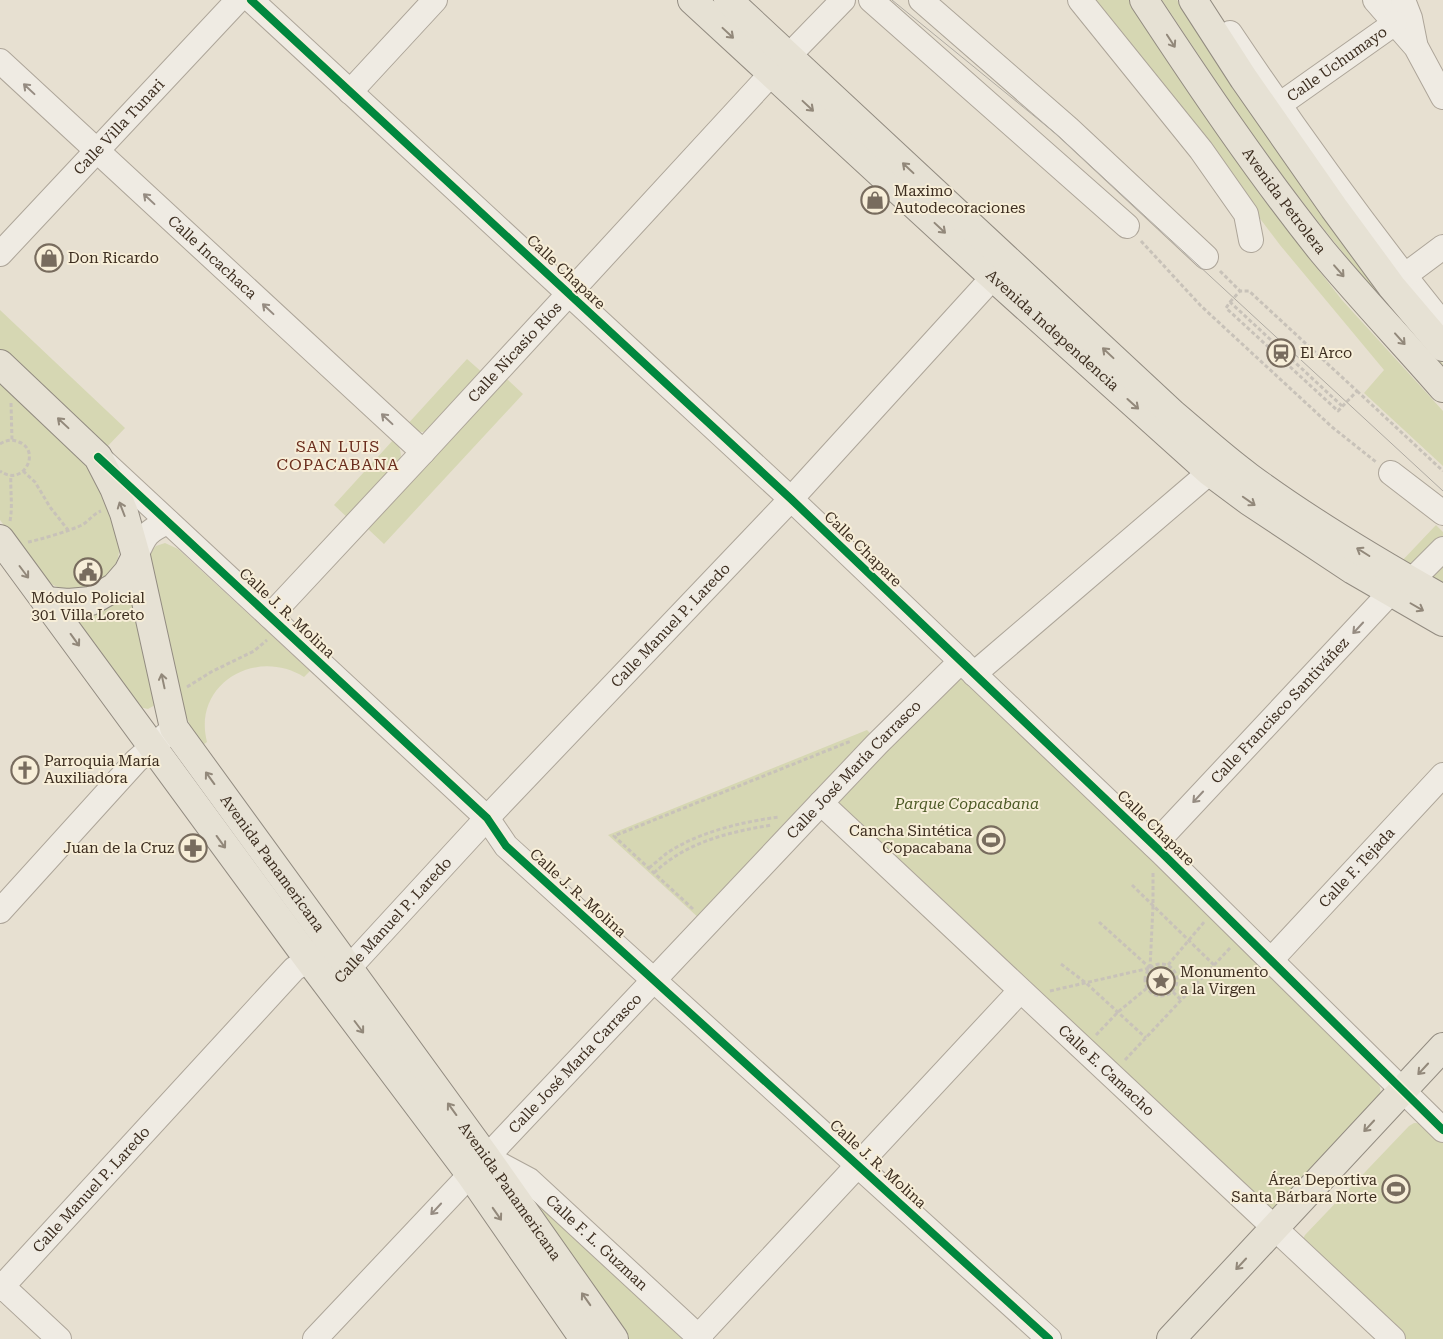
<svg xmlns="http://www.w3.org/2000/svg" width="1443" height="1339" font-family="'Roboto Serif',serif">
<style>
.green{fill:#d6d7b3}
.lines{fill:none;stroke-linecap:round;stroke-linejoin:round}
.minor-casing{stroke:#ada599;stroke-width:26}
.major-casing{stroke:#928b80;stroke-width:30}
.path{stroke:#c8c2b9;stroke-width:3;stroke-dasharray:4 2.5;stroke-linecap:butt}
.minor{stroke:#efebe3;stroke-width:24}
.major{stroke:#e6e1d4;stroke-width:28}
.tram{stroke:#afaaa2;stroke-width:1}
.cycleway-casing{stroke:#f7eed8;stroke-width:11}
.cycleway{stroke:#00873e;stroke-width:8}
.oneway{stroke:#92887a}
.oneway2{stroke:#968c82}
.labels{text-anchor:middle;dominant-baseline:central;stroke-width:4;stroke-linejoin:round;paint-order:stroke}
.street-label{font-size:15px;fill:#3d2e20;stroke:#f7eed8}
.poi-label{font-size:15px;fill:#3d2e20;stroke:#f7eed8;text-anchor:start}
.park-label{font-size:15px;font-style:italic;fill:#4d5a26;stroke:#f7eed8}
.neighbourhood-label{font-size:16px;letter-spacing:1px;fill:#6b2e1e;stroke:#f7eed8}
</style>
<rect width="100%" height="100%" fill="#e7e0d1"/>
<path class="green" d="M 1095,0 L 1130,0 L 1260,195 L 1342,300 L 1443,411 L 1443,466 L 1364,393 L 1384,370 L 1280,245 Z
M 1162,0 L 1177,0 L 1210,50 L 1443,364 L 1443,371 C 1390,310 1338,249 1289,184 C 1244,124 1203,62 1162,0 Z
M 0,310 L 125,428 L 105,449 L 0,350 Z
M 467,359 L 484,374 L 436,427 L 423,432 L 413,431 L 405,427 Z
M 507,379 L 523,394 L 384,544 L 368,529 Z
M 0,381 L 85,464 L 108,501 L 120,546 L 118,558 L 113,570 L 103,581 L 90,588 L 65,590 L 53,585 L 37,570 L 0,520 Z
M 394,439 C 400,447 403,454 399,464 C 397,473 359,510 350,520 L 334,505 Z
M 1436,525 L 1443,532 L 1443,586 L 1400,563 Z
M 165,543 L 178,549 L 310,671 L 304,677 C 256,647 192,684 207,742 L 200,747 L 179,701 L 149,554 L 156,546 Z
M 128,593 L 131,594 L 156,701 L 155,705 L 148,709 L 139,707 L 78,624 L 80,617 L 83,614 Z
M 969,677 L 1372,1075 L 1380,1087 L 1381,1097 L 1274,1212 L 836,805 L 838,801 L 956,678 Z
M 867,730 L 873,736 L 701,920 L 608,835 Z
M 1414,1123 C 1426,1122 1435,1134 1443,1142 L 1443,1339 L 1400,1339 L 1302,1241 L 1305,1235 L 1409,1126 Z
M 532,1197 L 682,1336 L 681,1339 L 626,1339 Z"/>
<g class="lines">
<g class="minor-casing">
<g id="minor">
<path d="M 251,0 L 791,499 L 1162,853 L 1443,1130"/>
<path d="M 871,0 L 1127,226"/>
<path d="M 921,0 L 1068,128 L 1206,257"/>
<path d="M 1080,0 L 1201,150 L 1246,214 L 1251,240"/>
<path d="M 1375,0 L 1416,47 L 1443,97"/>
<path d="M 1403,0 L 1410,18 L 1415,43"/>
<path d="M 1230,33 C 1297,133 1367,230 1443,324"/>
<path id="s1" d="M 0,61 L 423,452"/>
<path d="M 350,92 L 435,0"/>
<path id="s2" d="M 1279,105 L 1395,23"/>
<path id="s3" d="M 0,254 L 238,0"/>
<path d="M 1404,276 L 1443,247"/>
<path d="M 104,462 L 487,818 L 506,846 L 1049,1339"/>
<path d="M 1391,473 L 1443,513"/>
<path d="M 136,556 C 145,535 147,531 168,522"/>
<path d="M 1411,581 L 1443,549"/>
<path id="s4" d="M 270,616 L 423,452 L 772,73 L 843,0"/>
<path d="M 974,674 L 1210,472 L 1221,457"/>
<path id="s5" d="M 821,803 L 1393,1339"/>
<path id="s6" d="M 1154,845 L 1404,578"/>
<path d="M 0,911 L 136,761 L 167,734"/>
<path id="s7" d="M 1271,960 L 1443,775"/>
<path id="s8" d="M 336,982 L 487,818 L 791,499 L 1005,264"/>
<path id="s9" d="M 486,1157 L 529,1180 L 701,1339"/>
<path d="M 0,1284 L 59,1339"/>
<path id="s10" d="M 0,1289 L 294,969 L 325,949"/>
<path id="s11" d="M 315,1339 L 821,803 L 877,744 L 961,661"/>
<path d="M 696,1339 L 1020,991"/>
</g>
</g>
<g class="major-casing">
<g id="major">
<path id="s12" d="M 692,0 L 993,277 L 1210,472 L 1249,501 L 1353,570 L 1443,622"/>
<path d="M 728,0 L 1173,414 C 1198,435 1223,458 1249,477 C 1310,522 1377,562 1443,599"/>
<path id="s13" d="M 1144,0 C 1200,85 1258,171 1322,251 C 1361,298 1403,342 1443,388"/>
<path d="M 1193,0 L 1244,79 L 1334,208 L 1392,287 L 1443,347"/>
<path id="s14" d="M 0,364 L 98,457 L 114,488 L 124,513 L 136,556 L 174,728 L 486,1157 L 614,1339"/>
<path d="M 0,539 L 309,960 L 470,1174 L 584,1339"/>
<path d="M 46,601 L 68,603 L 91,601 L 115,587 L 128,572 L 136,556"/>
<path d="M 1171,1339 L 1443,1047"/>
</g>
</g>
<path class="path" d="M 1141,241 L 1201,306 L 1332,427 L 1376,462
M 1220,271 L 1240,291
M 1230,302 L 1240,291 L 1249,291 L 1357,391 L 1338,411 L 1226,308 L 1230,302 L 1342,406
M 1357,391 L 1443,471
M 11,403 L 12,440
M 0,444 C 6,440 12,439 19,442 C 42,451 23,488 0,471
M 23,471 L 35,482 L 50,507 L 68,530
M 10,521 C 13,505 10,491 11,475
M 28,542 C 39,540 72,530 82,525 C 89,521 93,514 101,511
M 187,687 L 211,672 L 254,651 L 267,640
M 649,868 C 655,863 661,858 667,853 C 699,832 741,822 779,817
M 654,873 C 686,842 729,832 772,825
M 1132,885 L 1214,965
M 693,909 L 614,836 L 851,741
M 1099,922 L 1150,968
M1145 980a16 16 0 1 1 32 0a16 16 0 1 1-32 0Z
M 1061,964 L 1086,983 L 1146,1038
M 1168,965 L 1205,921
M 1150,968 L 1153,906 L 1153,871
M 1050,991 L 1150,968
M 1173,992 L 1181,1000
M 1096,1035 L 1118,1012 L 1147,988
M 1125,1060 L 1230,948"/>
<use href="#minor" class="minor"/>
<use href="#major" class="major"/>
<path class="tram" d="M 892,0 L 1055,133 L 1443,491"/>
<g class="cycleway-casing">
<path id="cycleway" d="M 251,0 L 791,499 L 1162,853 L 1443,1130
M 98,457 L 487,818 L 506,846 L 1049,1339"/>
</g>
<use href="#cycleway" class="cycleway"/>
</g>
<defs><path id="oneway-shaft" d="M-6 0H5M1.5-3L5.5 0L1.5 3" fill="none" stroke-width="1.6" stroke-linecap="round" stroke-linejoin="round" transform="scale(1.25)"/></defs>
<g class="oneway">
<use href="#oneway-shaft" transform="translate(728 33) rotate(43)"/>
<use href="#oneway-shaft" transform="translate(1171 41) rotate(57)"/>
<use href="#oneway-shaft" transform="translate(808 106) rotate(43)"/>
<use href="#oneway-shaft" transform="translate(908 168) rotate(-137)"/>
<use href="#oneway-shaft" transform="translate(940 228) rotate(43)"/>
<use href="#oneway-shaft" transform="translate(1339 271) rotate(49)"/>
<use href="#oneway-shaft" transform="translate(1400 339) rotate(48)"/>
<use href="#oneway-shaft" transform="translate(1108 353) rotate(-137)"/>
<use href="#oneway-shaft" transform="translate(1133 404) rotate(42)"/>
<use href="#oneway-shaft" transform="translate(63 423) rotate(-137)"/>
<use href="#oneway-shaft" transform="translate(1249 501) rotate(35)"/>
<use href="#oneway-shaft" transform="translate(122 509) rotate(-111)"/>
<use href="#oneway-shaft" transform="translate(1363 552) rotate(-148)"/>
<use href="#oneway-shaft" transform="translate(24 572) rotate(53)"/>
<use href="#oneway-shaft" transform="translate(1417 607) rotate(30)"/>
<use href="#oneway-shaft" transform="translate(75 640) rotate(54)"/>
<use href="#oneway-shaft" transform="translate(163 681) rotate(-102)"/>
<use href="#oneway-shaft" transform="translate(210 778) rotate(-126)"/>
<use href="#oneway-shaft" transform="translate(221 842) rotate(54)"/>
<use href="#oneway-shaft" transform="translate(359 1027) rotate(53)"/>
<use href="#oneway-shaft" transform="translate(1423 1069) rotate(133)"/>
<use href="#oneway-shaft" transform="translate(452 1109) rotate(-126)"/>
<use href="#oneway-shaft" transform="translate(1369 1126) rotate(133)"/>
<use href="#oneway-shaft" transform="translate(497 1214) rotate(55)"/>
<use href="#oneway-shaft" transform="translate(1241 1264) rotate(133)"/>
<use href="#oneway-shaft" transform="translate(586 1299) rotate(-125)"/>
</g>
<g class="oneway2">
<use href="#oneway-shaft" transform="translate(29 89) rotate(-137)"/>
<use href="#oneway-shaft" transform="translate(149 199) rotate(-137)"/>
<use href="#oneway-shaft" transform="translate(268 309) rotate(-137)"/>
<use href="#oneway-shaft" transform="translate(387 419) rotate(-137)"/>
<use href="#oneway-shaft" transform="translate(1358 628) rotate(133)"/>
<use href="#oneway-shaft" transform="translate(1198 797) rotate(133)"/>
<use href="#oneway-shaft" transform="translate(436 1209) rotate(133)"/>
</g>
<defs>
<g id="shop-ring" transform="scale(1.4375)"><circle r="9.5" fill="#f7eed8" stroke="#786c5e" stroke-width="1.5"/><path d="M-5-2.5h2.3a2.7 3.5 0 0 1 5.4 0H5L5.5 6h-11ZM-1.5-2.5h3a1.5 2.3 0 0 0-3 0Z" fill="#786c5e"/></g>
<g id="station-ring" transform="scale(1.4375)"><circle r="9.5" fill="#f7eed8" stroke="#786c5e" stroke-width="1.5"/><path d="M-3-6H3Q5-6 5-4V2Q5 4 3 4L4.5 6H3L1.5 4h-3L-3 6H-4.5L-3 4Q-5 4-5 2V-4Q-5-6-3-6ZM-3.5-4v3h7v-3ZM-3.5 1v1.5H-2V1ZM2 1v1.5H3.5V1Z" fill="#786c5e"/></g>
<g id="civic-ring" transform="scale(1.4375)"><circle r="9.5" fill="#f7eed8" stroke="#786c5e" stroke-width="1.5"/><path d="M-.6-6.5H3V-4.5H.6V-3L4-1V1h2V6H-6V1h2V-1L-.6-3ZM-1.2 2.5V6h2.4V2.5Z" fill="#786c5e"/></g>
<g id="church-ring" transform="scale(1.4375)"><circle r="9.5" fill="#f7eed8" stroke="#786c5e" stroke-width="1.5"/><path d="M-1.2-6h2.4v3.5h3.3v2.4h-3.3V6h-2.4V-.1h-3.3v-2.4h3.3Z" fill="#786c5e"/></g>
<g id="stadium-ring" transform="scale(1.4375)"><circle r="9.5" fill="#f7eed8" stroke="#786c5e" stroke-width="1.5"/><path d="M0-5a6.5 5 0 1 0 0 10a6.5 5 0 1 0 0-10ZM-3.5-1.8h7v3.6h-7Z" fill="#786c5e"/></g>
<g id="pharmacy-ring" transform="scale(1.4375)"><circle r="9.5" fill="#f7eed8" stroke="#786c5e" stroke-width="1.5"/><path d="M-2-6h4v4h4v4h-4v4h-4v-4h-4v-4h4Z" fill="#786c5e"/></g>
<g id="sight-ring" transform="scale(1.4375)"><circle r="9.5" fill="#f7eed8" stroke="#786c5e" stroke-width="1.5"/><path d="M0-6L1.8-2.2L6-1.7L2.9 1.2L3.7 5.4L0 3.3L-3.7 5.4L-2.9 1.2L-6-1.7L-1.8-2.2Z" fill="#786c5e"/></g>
</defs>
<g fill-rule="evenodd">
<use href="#shop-ring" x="875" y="200"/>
<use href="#shop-ring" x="49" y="258"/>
<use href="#station-ring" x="1281" y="353"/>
<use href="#civic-ring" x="88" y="572"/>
<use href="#church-ring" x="25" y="770"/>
<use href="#stadium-ring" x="991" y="840"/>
<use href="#pharmacy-ring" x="193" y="848"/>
<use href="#sight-ring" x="1161" y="981"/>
<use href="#stadium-ring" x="1396" y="1189"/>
</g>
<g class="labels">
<g class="street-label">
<text stroke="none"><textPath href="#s2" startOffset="71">Calle Uchumayo</textPath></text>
<text stroke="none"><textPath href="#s3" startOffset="174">Calle Villa Tunari</textPath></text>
<text stroke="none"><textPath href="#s13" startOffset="245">Avenida Petrolera</textPath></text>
<text stroke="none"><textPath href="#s1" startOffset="289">Calle Incachaca</textPath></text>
<text transform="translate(566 272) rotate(43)">Calle Chapare</text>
<text stroke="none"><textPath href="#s12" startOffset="489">Avenida Independencia</textPath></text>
<text stroke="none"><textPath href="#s4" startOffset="360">Calle Nicasio Ríos</textPath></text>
<text transform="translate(863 549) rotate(44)">Calle Chapare</text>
<text transform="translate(287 613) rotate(43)">Calle J. R. Molina</text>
<text stroke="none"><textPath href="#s8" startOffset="489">Calle Manuel P. Laredo</textPath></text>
<text stroke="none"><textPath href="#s6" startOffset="184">Calle Francisco Santiváñez</textPath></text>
<text stroke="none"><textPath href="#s11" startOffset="784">Calle José María Carrasco</textPath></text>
<text transform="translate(1156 828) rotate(44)">Calle Chapare</text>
<text stroke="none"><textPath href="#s14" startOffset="585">Avenida Panamericana</textPath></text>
<text stroke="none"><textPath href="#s7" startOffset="126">Calle F. Tejada</textPath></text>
<text transform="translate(578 893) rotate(42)">Calle J. R. Molina</text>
<text stroke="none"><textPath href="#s8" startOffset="84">Calle Manuel P. Laredo</textPath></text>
<text stroke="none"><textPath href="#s11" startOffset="379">Calle José María Carrasco</textPath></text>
<text stroke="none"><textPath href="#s5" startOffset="391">Calle E. Camacho</textPath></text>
<text transform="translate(878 1164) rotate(42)">Calle J. R. Molina</text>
<text stroke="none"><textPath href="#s10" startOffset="135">Calle Manuel P. Laredo</textPath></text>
<text stroke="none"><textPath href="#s14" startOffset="990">Avenida Panamericana</textPath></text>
<text stroke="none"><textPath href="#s9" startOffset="141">Calle F. L. Guzman</textPath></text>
</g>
<g class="poi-label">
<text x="894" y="191">Maximo<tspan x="894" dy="17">Autodecoraciones</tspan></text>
<text x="68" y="258">Don Ricardo</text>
<text x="1300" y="353">El Arco</text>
<text x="88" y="598" text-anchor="middle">Módulo Policial<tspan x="88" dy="17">301 Villa Loreto</tspan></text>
<text x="44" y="761">Parroquia María<tspan x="44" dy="17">Auxiliadora</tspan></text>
<text x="972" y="831" text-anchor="end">Cancha Sintética<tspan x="972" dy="17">Copacabana</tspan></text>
<text x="174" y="848" text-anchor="end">Juan de la Cruz</text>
<text x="1180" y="972">Monumento<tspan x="1180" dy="17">a la Virgen</tspan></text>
<text x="1377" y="1180" text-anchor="end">Área Deportiva<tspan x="1377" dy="17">Santa Bárbara Norte</tspan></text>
</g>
<g class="park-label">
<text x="967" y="804">Parque Copacabana</text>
</g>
<g class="neighbourhood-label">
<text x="338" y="446">SAN LUIS<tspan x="338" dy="18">COPACABANA</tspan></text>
</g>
</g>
</svg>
